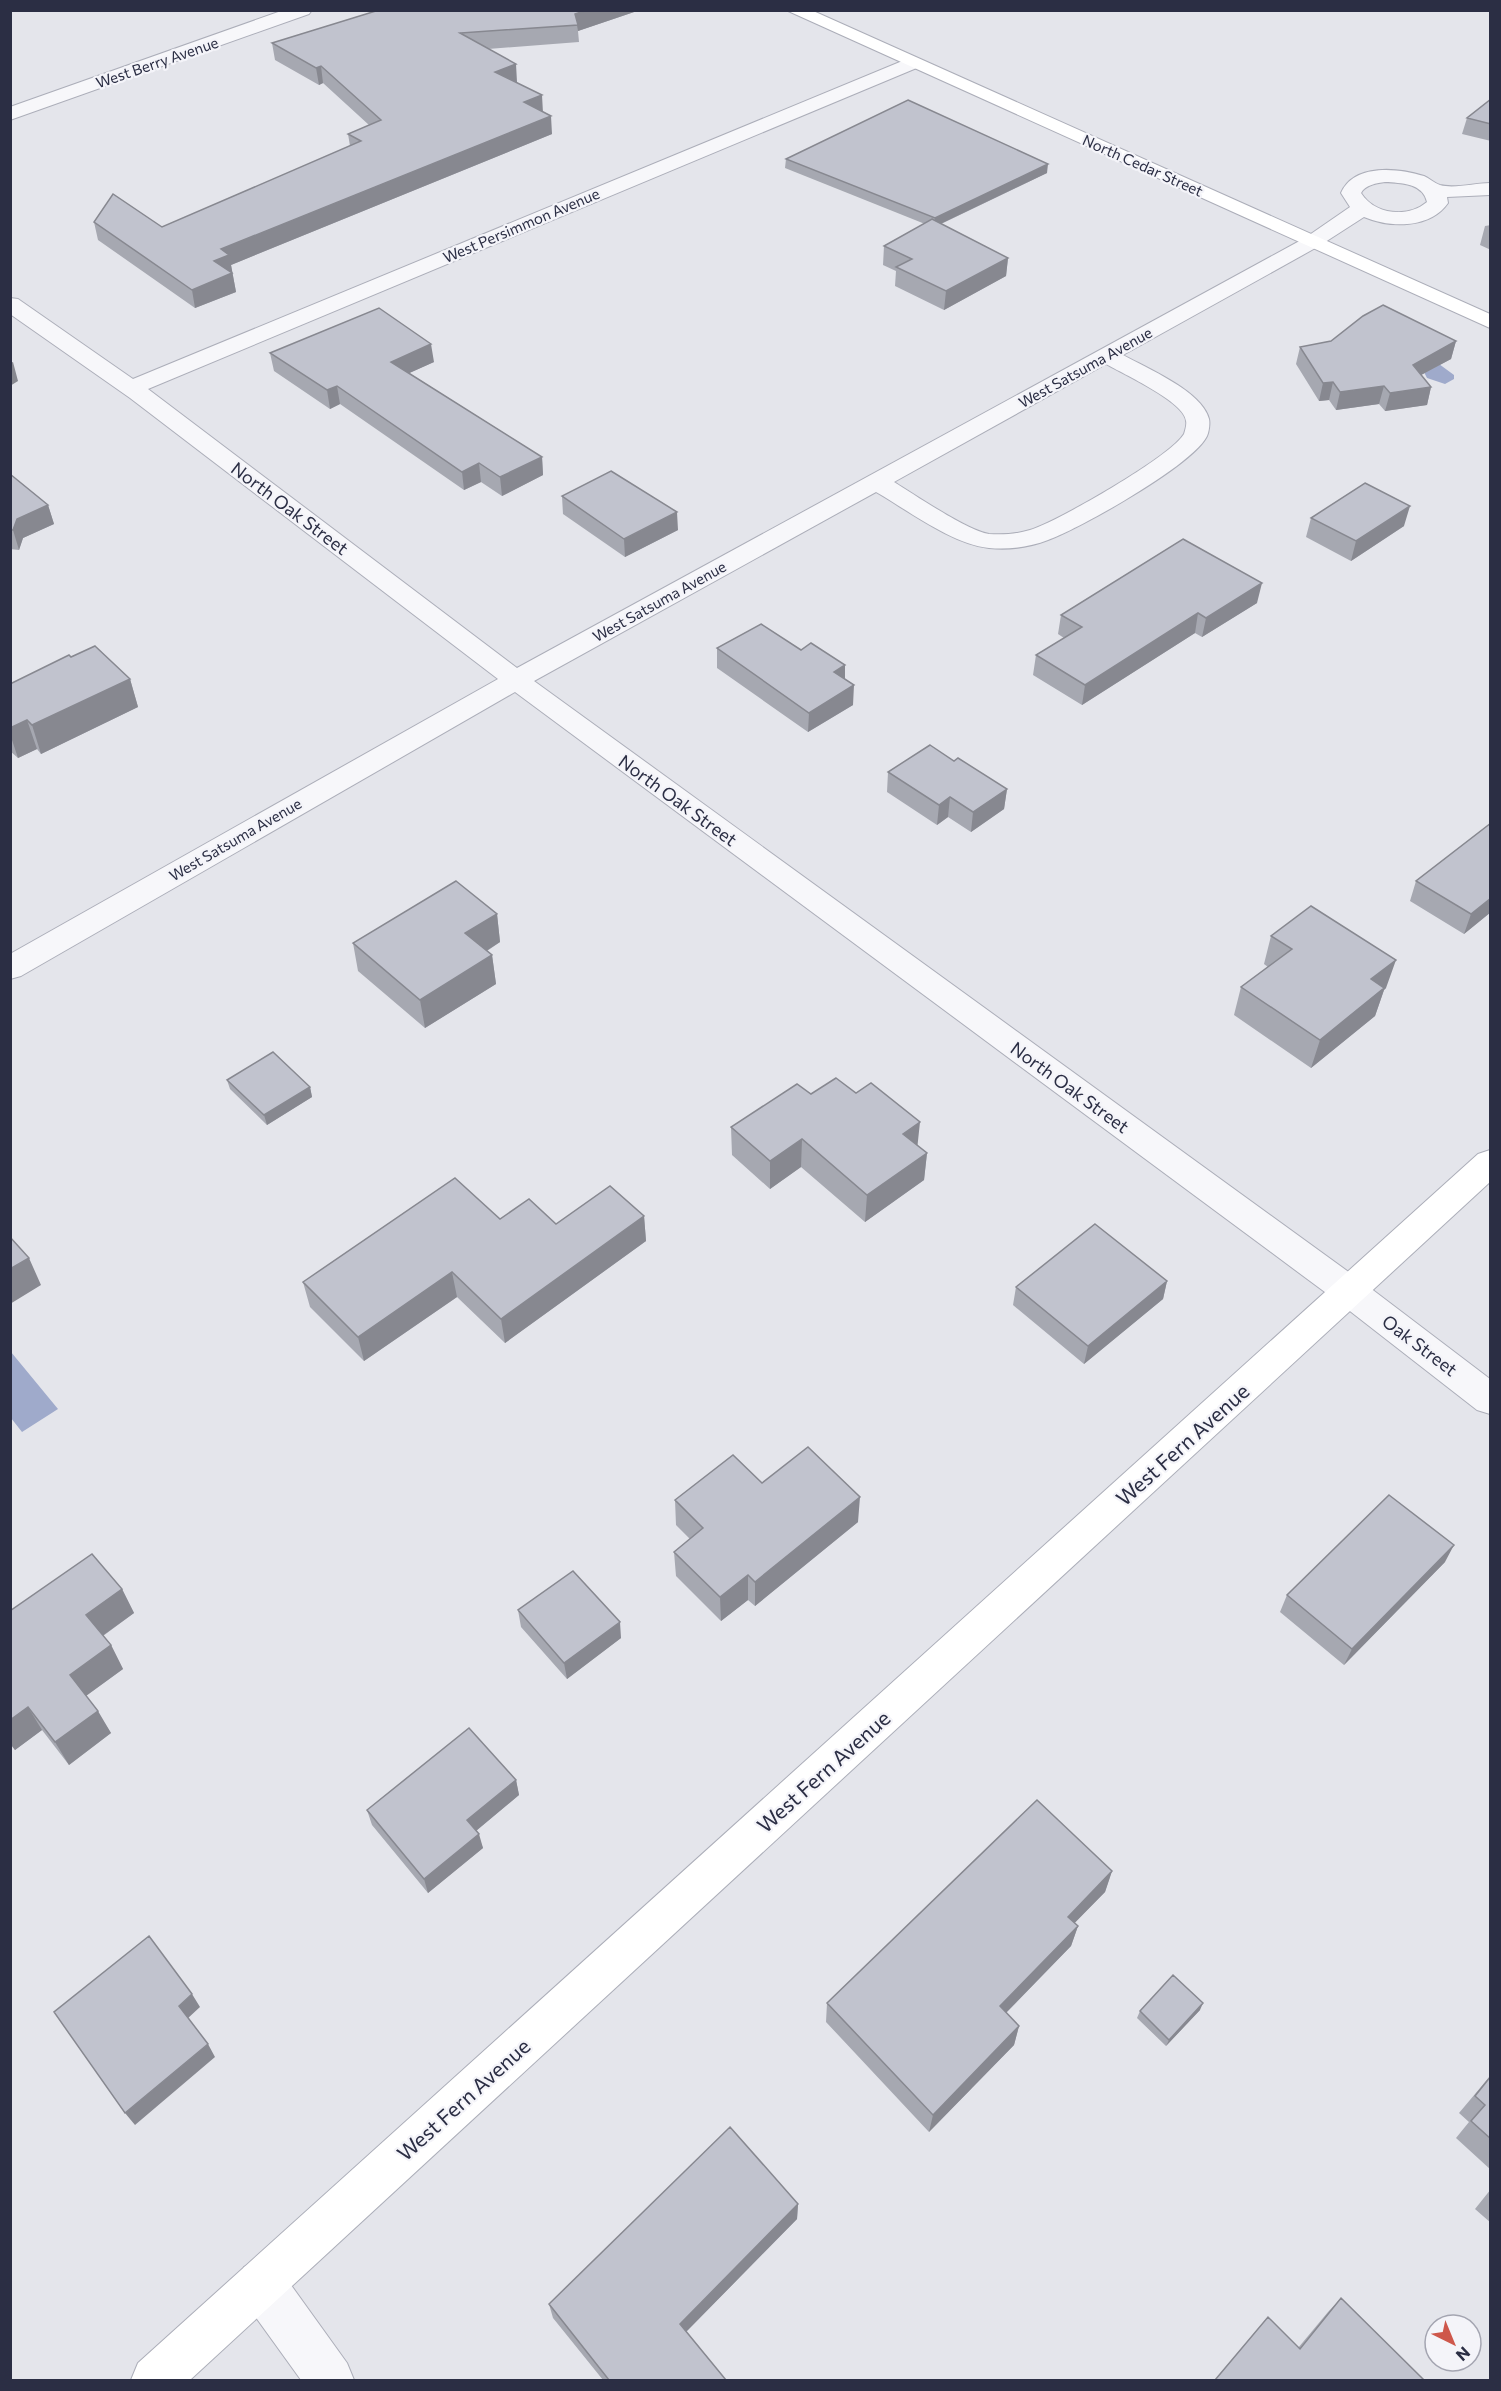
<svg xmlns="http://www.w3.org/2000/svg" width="1501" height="2391" font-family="Commissioner,sans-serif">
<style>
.water{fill:#9faacb}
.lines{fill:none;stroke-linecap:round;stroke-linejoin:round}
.street-casing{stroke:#acaeb9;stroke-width:2}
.secondary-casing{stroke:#acaeb9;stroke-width:2}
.street{fill:#f7f7fa;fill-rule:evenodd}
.secondary{fill:#fff;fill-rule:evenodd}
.wall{fill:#a6a8b1}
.shaded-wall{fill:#878890}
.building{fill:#c1c3ce;stroke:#878890;stroke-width:1.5}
.labels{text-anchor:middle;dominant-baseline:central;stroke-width:4.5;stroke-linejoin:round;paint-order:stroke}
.far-street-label{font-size:15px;fill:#2b2e44;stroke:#f4f4f9}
.street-label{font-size:18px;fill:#2b2e44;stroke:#f4f4f9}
.near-street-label{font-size:21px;fill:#2b2e44;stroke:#f4f4f9}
</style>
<rect width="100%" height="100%" fill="#e4e5eb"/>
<path class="water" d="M 1439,364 L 1454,375 L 1454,379 L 1445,384 L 1427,378 L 1424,372 Z
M 11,1352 L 58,1409 L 22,1432 L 11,1418 Z"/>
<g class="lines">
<g class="street-casing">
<path id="street" d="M 284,10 L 312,10 L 309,14 L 10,120 L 10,107 Z
M 912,57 L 921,63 L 919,67 L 148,389 L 517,668 L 1305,238 L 1350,207 L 1341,193 C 1354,163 1398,168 1424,176 C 1429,178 1434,183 1440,185 C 1454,189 1475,183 1490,183 L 1490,195 L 1447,197 L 1448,203 C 1430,229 1390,228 1364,217 L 1319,246 L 1123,355 C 1146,368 1202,391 1209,419 C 1210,423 1209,432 1207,436 C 1193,465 1079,529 1048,540 C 1030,547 1008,550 989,548 C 952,544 909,511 876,492 L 534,681 L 1361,1281 L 1490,1379 L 1490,1414 L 1477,1410 L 1337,1301 L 515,692 L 21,976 L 10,979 L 10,954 L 498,679 L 130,398 L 10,314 L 10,298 L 18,299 L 133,379 ZM 1385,182 C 1401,183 1423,183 1427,202 C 1408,218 1375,215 1361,193 C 1365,185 1377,183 1385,182 ZM 1106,364 C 1123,374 1185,402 1186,421 C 1187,424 1185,431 1184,434 C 1170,457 1057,522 1030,530 C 1017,534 1003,535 989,534 C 968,531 915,495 894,482 Z
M 261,2261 L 278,2267 L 347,2363 L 354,2380 L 301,2380 L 244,2301 L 238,2284 L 244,2267 Z"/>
</g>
<g class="secondary-casing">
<path id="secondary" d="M 786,10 L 811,10 L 1490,314 L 1490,328 Z
M 1490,1150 L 1490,1182 L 190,2380 L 131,2380 L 138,2363 L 1478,1154 Z"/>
</g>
<use href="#street" class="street"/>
<use href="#secondary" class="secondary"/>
</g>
<path class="wall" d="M 379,10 L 640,10 L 578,31 L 579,42 L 488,49 L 543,112 L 552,134 L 231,265 L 236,292 L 195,308 L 98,240 L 94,222 L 162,227 L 350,146 L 348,134 L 369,125 L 323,83 L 319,85 L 275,60 L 272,43 Z
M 1491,99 L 1491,141 L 1462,134 L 1467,118 Z
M 786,159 L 1047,173 L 941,224 L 1008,258 L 1006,276 L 944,310 L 895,286 L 896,271 L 883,265 L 884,246 L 925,224 L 785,168 Z
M 1491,225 L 1491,250 L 1480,245 L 1485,226 Z
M 1456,341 L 1451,359 L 1421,375 L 1431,387 L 1427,405 L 1385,411 L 1379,404 L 1336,410 L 1329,400 L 1319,401 L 1296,364 L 1300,347 Z
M 270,353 L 434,362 L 409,373 L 542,457 L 543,475 L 502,496 L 481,482 L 464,490 L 340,404 L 330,409 L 274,371 Z
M 10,474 L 48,505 L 54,524 L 23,538 L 19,550 L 10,549 Z
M 562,496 L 678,530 L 625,557 L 563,514 Z
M 1311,518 L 1404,526 L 1351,561 L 1306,537 Z
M 1257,603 L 1202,637 L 1195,633 L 1082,705 L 1033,675 L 1036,655 L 1064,638 L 1058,634 L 1061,615 Z
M 717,648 L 801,650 L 845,665 L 845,679 L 853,705 L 808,732 L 717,668 Z
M 71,657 L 130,679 L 138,707 L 41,754 L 37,749 L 18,758 L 10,751 L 10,684 Z
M 954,761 L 1007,789 L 1004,809 L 971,832 L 948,817 L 937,825 L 887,792 L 888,772 Z
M 1491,823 L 1491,912 L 1464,934 L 1410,901 L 1416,881 Z
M 497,914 L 500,942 L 487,951 L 492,955 L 496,984 L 425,1028 L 358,971 L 353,943 Z
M 1271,936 L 1386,988 L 1384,990 L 1375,1016 L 1311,1068 L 1234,1015 L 1241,987 L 1268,967 L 1264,964 Z
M 227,1080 L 310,1087 L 312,1097 L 267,1125 L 230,1089 Z
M 811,1094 L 927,1153 L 924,1180 L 865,1222 L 801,1167 L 770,1189 L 732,1155 L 731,1127 Z
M 644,1216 L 646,1241 L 505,1343 L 457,1297 L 364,1361 L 310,1307 L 303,1282 L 500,1219 L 556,1224 Z
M 1167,1281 L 1163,1299 L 1084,1364 L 1013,1305 L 1016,1287 Z
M 762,1483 L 858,1522 L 755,1606 L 748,1600 L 721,1621 L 676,1576 L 674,1552 L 690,1539 L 676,1525 L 675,1500 Z
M 1445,1562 L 1344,1665 L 1280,1612 L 1287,1595 Z
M 122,1589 L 134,1613 L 103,1636 L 111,1645 L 123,1669 L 86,1696 L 111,1733 L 69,1765 L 42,1730 L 15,1750 L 10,1744 L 10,1611 Z
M 518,1610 L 621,1638 L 567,1679 L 521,1627 Z
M 516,1780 L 519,1795 L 476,1831 L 483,1848 L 428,1893 L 372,1825 L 367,1810 Z
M 1112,1871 L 1105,1892 L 1074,1923 L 1078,1926 L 1071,1946 L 1006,2013 L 1019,2026 L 1014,2045 L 929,2132 L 826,2022 L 827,2003 Z
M 1200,2010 L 1166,2046 L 1137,2018 L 1140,2011 Z
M 1491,2075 L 1491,2170 L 1456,2138 L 1469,2122 L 1459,2113 Z
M 1491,2189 L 1491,2223 L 1475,2209 Z
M 798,2204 L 797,2219 L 686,2332 L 726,2380 L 603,2380 L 553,2318 L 549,2304 Z
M 1341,2298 L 1424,2380 L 1215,2380 L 1268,2317 L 1298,2348 L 1328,2312 Z"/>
<path class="shaded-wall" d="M 587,10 L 640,10 L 578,31 L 575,14 Z
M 516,64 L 517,82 L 497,89 L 495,72 Z
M 321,66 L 323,83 L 319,85 L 316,68 Z
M 542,95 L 543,113 L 524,102 Z
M 551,116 L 552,134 L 231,265 L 236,292 L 195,308 L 192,290 L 214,261 L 221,249 Z
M 1048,164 L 1047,173 L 934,227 L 935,218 Z
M 1008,258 L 1006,276 L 944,310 L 946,291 Z
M 1456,341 L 1451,359 L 1408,382 L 1413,365 Z
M 431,344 L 434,362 L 394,380 L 391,362 Z
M 13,362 L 18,381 L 10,386 L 10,363 Z
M 1333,382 L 1329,400 L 1319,401 L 1323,383 Z
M 337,386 L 340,404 L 330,409 L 327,390 Z
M 1384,386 L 1379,404 L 1336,410 L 1340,392 Z
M 1431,387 L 1427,405 L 1385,411 L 1390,393 Z
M 542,457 L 543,475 L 502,496 L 500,477 Z
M 479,463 L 481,482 L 464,490 L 462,472 Z
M 48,505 L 54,524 L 23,538 L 19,550 L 13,530 L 17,519 Z
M 1410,506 L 1404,526 L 1351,561 L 1356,541 Z
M 677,512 L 678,530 L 625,557 L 624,539 Z
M 1262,583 L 1257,603 L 1202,637 L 1206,618 Z
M 1198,613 L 1195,633 L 1082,705 L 1085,685 Z
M 845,665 L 845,685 L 834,672 Z
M 130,679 L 138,707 L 41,754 L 32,725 Z
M 854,685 L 853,705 L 808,732 L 809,713 Z
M 27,720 L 37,749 L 18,758 L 10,734 L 10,728 Z
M 1007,789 L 1004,809 L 971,832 L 973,812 Z
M 950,797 L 948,817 L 937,825 L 939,805 Z
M 1491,898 L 1491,912 L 1464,934 L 1471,914 Z
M 497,914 L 500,942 L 469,962 L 465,933 Z
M 492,955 L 496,984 L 425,1028 L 420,1000 Z
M 1396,960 L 1386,988 L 1384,990 L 1375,1016 L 1311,1068 L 1320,1040 L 1371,979 Z
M 310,1087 L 312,1097 L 267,1125 L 264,1115 Z
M 920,1122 L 917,1150 L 903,1134 Z
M 802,1139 L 801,1167 L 770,1189 L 770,1161 Z
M 927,1153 L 924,1180 L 865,1222 L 867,1195 Z
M 644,1216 L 646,1241 L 505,1343 L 501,1319 Z
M 29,1258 L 41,1285 L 10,1304 L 10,1269 Z
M 452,1272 L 457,1297 L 364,1361 L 358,1337 Z
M 1167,1281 L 1163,1299 L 1084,1364 L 1088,1346 Z
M 860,1497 L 858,1522 L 755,1606 L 755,1582 Z
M 1454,1545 L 1445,1562 L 1344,1665 L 1352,1649 Z
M 748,1575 L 748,1600 L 721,1621 L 720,1597 Z
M 122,1589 L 134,1613 L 98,1639 L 86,1615 Z
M 620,1622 L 621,1638 L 567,1679 L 564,1663 Z
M 111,1645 L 123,1669 L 83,1698 L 70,1675 Z
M 28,1707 L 42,1730 L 15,1750 L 10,1743 L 10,1720 Z
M 98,1711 L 111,1733 L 69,1765 L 55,1742 Z
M 516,1780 L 519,1795 L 471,1835 L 467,1820 Z
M 479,1834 L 483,1848 L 428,1893 L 424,1879 Z
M 1112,1871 L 1105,1892 L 1061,1937 L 1068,1917 Z
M 1078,1926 L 1071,1946 L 994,2025 L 1000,2006 Z
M 192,1994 L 200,2007 L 187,2019 L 179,2006 Z
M 1203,2003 L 1200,2010 L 1166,2046 L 1169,2040 Z
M 1019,2026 L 1014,2045 L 929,2132 L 933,2115 Z
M 208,2044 L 215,2057 L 135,2125 L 125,2113 Z
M 798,2204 L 797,2219 L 681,2337 L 680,2324 Z"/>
<path class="building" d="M 379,10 L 587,10 L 575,14 L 578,25 L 460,33 L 516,64 L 495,72 L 542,95 L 524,102 L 551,116 L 221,249 L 229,255 L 214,261 L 232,273 L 192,290 L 94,222 L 113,194 L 162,227 L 361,141 L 348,134 L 381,120 L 321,66 L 316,68 L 272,43 Z
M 1491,99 L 1491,124 L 1467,118 Z
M 908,100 L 1048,164 L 935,218 L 786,159 Z
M 932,219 L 1008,258 L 946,291 L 896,267 L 912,259 L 884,246 Z
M 1383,305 L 1456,341 L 1413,365 L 1431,387 L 1390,393 L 1384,386 L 1340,392 L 1333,382 L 1323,383 L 1300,347 L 1331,341 L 1363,316 Z
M 379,308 L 431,344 L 391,362 L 542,457 L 500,477 L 479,463 L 462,472 L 337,386 L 327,390 L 270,353 Z
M 611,471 L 677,512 L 624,539 L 562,496 Z
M 10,474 L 48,505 L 17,519 L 13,530 L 10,530 Z
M 1365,483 L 1410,506 L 1356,541 L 1311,518 Z
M 1183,539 L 1262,583 L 1206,618 L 1198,613 L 1085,685 L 1036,655 L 1082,627 L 1061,615 Z
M 761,624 L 801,650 L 811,643 L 845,665 L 834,672 L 854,685 L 809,713 L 717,648 Z
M 95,646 L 130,679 L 32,725 L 27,720 L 10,728 L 10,684 L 69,655 L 71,657 Z
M 930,745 L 954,761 L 958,758 L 1007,789 L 973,812 L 950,797 L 939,805 L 888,772 Z
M 1491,823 L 1491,898 L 1471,914 L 1416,881 Z
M 456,881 L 497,914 L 465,933 L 492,955 L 420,1000 L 353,943 Z
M 1311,906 L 1396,960 L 1371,979 L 1384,988 L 1320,1040 L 1241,987 L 1292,949 L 1271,936 Z
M 273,1052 L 310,1087 L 264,1115 L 227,1080 Z
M 836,1078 L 856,1093 L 871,1083 L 920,1122 L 903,1134 L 927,1153 L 867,1195 L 802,1139 L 770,1161 L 731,1127 L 797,1084 L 811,1094 Z
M 455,1178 L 500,1219 L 529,1199 L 556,1224 L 610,1186 L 644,1216 L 501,1319 L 452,1272 L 358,1337 L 303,1282 Z
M 1095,1224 L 1167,1281 L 1088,1346 L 1016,1287 Z
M 10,1237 L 29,1258 L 10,1269 Z
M 808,1447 L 860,1497 L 755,1582 L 748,1575 L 720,1597 L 674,1552 L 703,1528 L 675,1500 L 733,1455 L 762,1483 Z
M 1389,1495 L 1454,1545 L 1352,1649 L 1287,1595 Z
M 92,1554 L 122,1589 L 86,1615 L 111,1645 L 70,1675 L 98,1711 L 55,1742 L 28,1707 L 10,1720 L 10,1611 Z
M 573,1571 L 620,1622 L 564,1663 L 518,1610 Z
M 469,1728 L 516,1780 L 467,1820 L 479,1834 L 424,1879 L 367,1810 Z
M 1037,1800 L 1112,1871 L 1068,1917 L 1078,1926 L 1000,2006 L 1019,2026 L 933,2115 L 827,2003 Z
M 149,1936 L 192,1994 L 179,2006 L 208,2044 L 125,2113 L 54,2012 Z
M 1173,1975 L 1203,2003 L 1169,2040 L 1140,2011 Z
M 1491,2076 L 1491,2139 L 1471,2121 L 1485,2105 L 1475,2096 Z
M 730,2127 L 798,2204 L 680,2324 L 726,2380 L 609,2380 L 549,2304 Z
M 1341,2298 L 1424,2380 L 1215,2380 L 1268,2317 L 1300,2349 Z"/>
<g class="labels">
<g class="far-street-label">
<text transform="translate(157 62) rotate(-19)">West Berry Avenue</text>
<text transform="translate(1143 165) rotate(24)">North Cedar Street</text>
<text transform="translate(521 225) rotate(-23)">West Persimmon Avenue</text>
<text transform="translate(1085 367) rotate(-29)">West Satsuma Avenue</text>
<text transform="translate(659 601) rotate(-29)">West Satsuma Avenue</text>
<text transform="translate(235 839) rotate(-30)">West Satsuma Avenue</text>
</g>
<g class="street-label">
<text transform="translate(290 508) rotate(37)">North Oak Street</text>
<text transform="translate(678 800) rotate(36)">North Oak Street</text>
<text transform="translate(1070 1087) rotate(36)">North Oak Street</text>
<text transform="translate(1420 1345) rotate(37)">Oak Street</text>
</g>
<g class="near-street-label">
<text transform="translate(1182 1444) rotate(-42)">West Fern Avenue</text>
<text transform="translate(823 1771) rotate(-42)">West Fern Avenue</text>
<text transform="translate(463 2099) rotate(-42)">West Fern Avenue</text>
</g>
</g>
<rect width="1501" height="2391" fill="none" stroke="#2b2e44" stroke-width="24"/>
<g transform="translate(1453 2343) rotate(137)"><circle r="28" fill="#f4f4f9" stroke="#a4a5b1" stroke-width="1.5"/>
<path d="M0-4.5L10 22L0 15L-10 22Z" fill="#ce574b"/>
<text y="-9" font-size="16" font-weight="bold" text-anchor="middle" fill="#2b2e44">N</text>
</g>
</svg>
